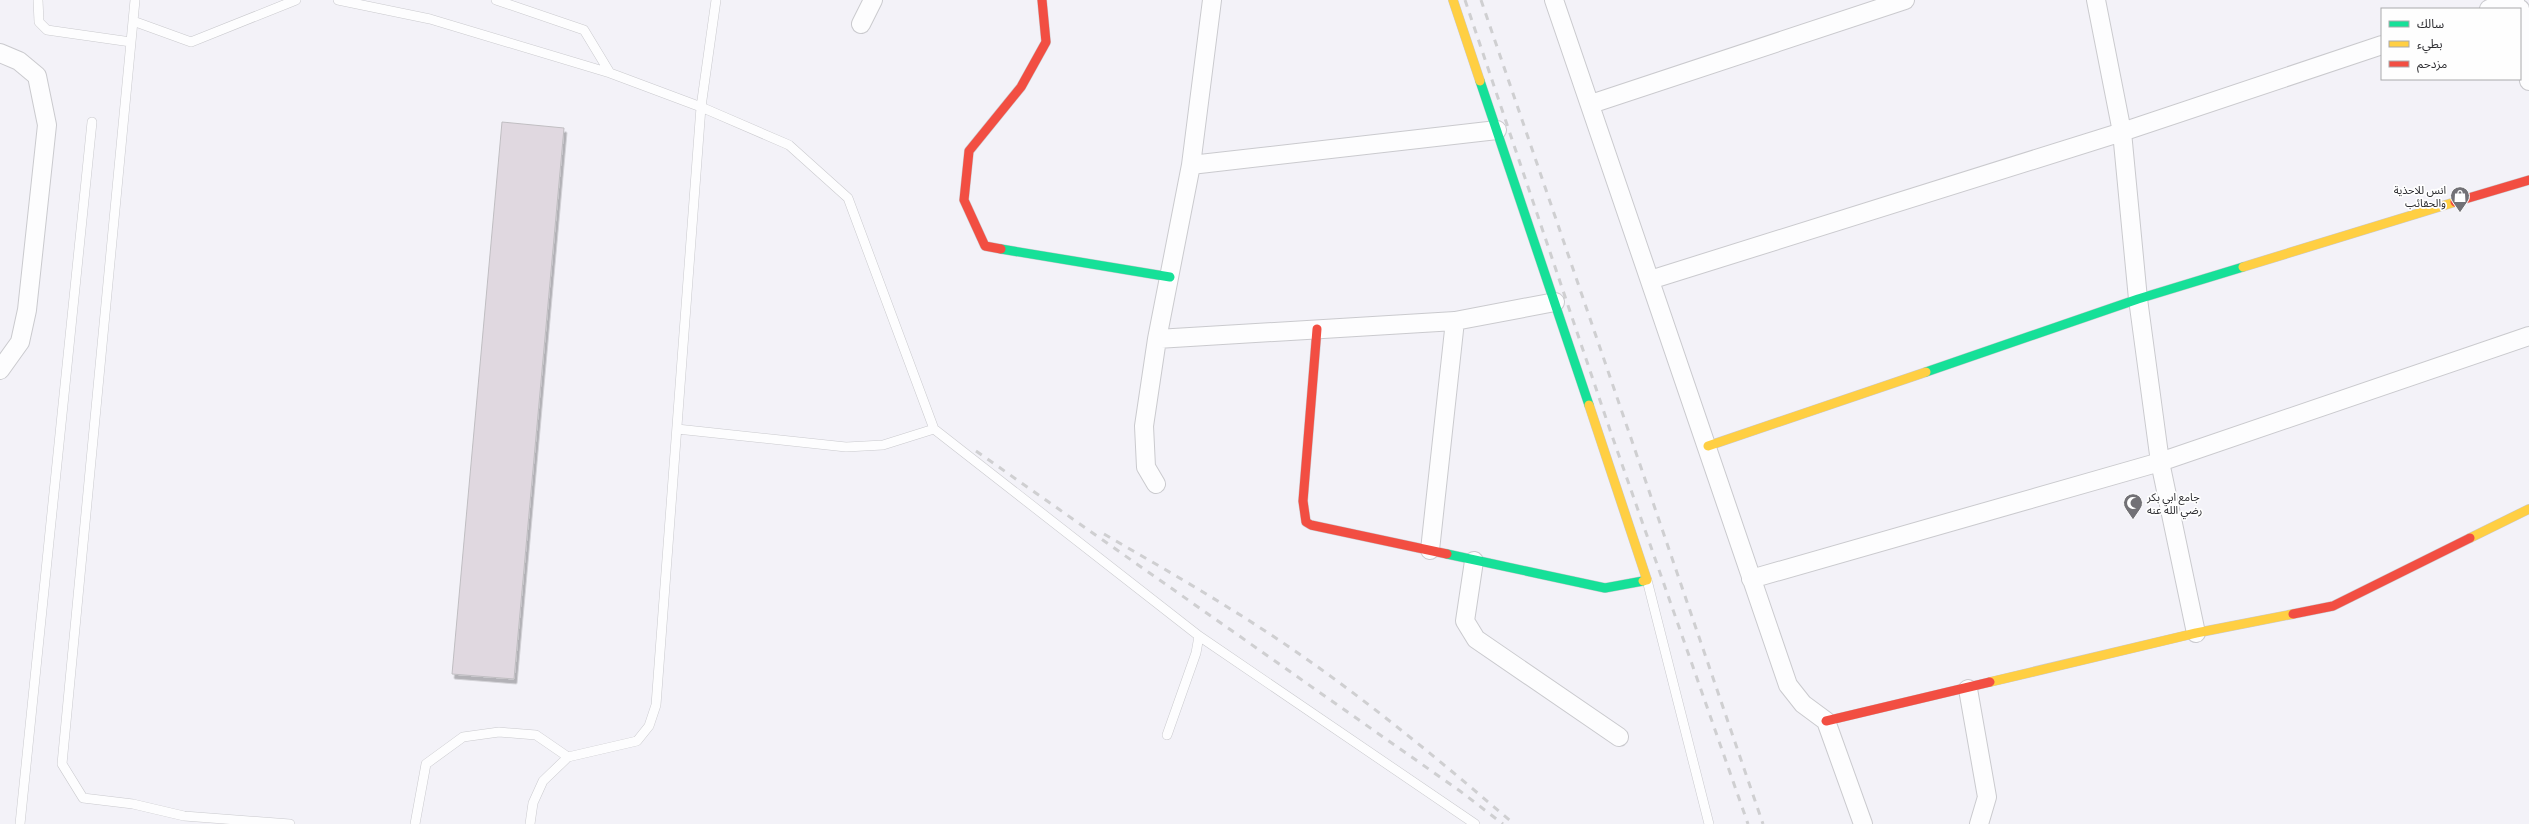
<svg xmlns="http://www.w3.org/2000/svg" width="2529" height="824" font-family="'Titillium Web','Noto Sans Arabic',sans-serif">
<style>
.building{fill:#e0d8e0;stroke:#c0bec2;filter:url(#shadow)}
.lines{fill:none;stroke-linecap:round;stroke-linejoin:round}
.lane-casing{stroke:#cacace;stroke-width:10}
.street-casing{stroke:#cacace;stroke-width:20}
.fast-casing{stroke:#cacace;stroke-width:10}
.slow-casing{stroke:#cacace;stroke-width:10}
.jam-casing{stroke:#cacace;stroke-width:10}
.lane{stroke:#fdfdfe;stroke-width:9}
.street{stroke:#fdfdfe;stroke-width:18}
.fast{stroke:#16e098;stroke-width:9}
.slow{stroke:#ffcf43;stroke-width:9}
.jam{stroke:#f24e42;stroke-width:9}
.rail{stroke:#cfcfd1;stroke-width:3;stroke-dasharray:7 7;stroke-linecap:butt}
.labels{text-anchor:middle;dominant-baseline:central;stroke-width:3.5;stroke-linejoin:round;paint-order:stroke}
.poi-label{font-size:11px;fill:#2c2c30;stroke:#fefefe;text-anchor:end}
</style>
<defs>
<filter id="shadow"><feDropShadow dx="2.5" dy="4.5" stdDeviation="0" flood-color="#0004"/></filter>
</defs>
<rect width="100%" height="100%" fill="#f3f2f8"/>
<path class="building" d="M 502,122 L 564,128 L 514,679 L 452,674 Z"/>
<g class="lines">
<g class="lane-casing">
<path id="lane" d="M 38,0 L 39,22 L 47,30 L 131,42
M 135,0 L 62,764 L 83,798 L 133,804 L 184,816 L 290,824
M 338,0 L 430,19 L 610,73 L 701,107 L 789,145 L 848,198 L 934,429 L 1199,636 L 1475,824
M 496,0 L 584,30 L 610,73
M 133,21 L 191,42 L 296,0
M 677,429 L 846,447 L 883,445 L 934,429
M 1647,580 L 1709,824
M 1167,735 L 1196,653 L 1199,636
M 20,824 L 92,122
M 415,824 L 426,764 L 463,737 L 499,732 L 536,735 L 568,757
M 530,824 L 533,803 L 543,781 L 568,757 L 637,741 L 649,726 L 656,705 L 701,107 L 716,0"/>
</g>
<g class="street-casing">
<path id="street" d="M 1554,0 L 1788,685 L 1803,704 L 1826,721 L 1863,824
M 2096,0 L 2122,132 L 2138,299 L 2160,462 L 2196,633
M 2489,9 L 2515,0
M 2520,9 L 2529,81
M 861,24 L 873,0
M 0,53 L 19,61 L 37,76 L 47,125 L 27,310 L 20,342 L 0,370
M 1591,104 L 1905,0
M 1191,165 L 1497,130
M 1650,280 L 2122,132 L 2382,45
M 1157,339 L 1455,321 L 1555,302
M 1156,484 L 1146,467 L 1144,426 L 1157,339 L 1191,165 L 1212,0
M 1430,550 L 1455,321
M 1474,561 L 1465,621 L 1476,639 L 1619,737
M 1751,579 L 2160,462 L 2529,336
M 1968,689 L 1987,797 L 1979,824"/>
</g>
<g class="fast-casing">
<path id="fast" d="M 1480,81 L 1589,405
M 1001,249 L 1170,277
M 1926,372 L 2138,299 L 2243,267
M 1447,554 L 1605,588 L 1643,581"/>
</g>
<g class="slow-casing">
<path id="slow" d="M 1453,0 L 1480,81
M 2243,267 L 2455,202
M 1589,405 L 1647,580 L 1643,581
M 1708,446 L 1926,372
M 2470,538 L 2529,509
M 1990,682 L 2196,633 L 2293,614"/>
</g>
<g class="jam-casing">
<path id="jam" d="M 2455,202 L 2529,180
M 1001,249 L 985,246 L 964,200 L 969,151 L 1021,87 L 1046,42 L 1042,0
M 1317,329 L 1303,501 L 1306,522 L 1311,525 L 1447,554
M 2293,614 L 2333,606 L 2470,538
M 1826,721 L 1990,682"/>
</g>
<use href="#lane" class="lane"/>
<use href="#street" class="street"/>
<use href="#fast" class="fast"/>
<use href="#slow" class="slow"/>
<use href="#jam" class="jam"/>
<path class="rail" d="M 1465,0 L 1610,430 L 1748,824
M 1481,0 L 1763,824
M 976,451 L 1460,791 L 1503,824
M 1104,534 C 1168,571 1234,609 1295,651 C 1372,704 1444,764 1514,824"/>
</g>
<defs>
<g id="shop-pin" transform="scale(1)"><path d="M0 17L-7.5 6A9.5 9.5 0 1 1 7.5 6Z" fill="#727176" stroke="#fefefe"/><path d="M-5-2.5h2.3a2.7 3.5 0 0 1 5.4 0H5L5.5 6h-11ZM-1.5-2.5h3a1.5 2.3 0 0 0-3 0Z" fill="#fff"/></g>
<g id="mosque-pin" transform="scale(1)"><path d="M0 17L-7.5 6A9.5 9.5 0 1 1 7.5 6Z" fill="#727176" stroke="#fefefe"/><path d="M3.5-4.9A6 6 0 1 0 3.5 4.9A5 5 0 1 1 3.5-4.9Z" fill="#fff"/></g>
</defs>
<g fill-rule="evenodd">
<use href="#shop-pin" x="2460" y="196"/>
<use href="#mosque-pin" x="2133" y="503"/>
</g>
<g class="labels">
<g class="poi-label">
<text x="2446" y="190">انس للاحذية<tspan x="2446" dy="13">والحقائب</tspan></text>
<text x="2147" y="497" text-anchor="start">جامع ابي بكر<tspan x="2147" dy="13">رضي الله عنه</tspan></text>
</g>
</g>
<rect x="2381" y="8" width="140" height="72" fill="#fefefe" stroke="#aaaaac"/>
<rect x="2389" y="21" width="20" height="6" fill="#16e098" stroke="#aaaaac"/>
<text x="2417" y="28" font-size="12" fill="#2c2c30">سالك</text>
<rect x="2389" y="41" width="20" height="6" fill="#ffcf43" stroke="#aaaaac"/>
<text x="2417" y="48" font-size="12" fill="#2c2c30">بطيء</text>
<rect x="2389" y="61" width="20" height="6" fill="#f24e42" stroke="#aaaaac"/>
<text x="2417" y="68" font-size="12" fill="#2c2c30">مزدحم</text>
</svg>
